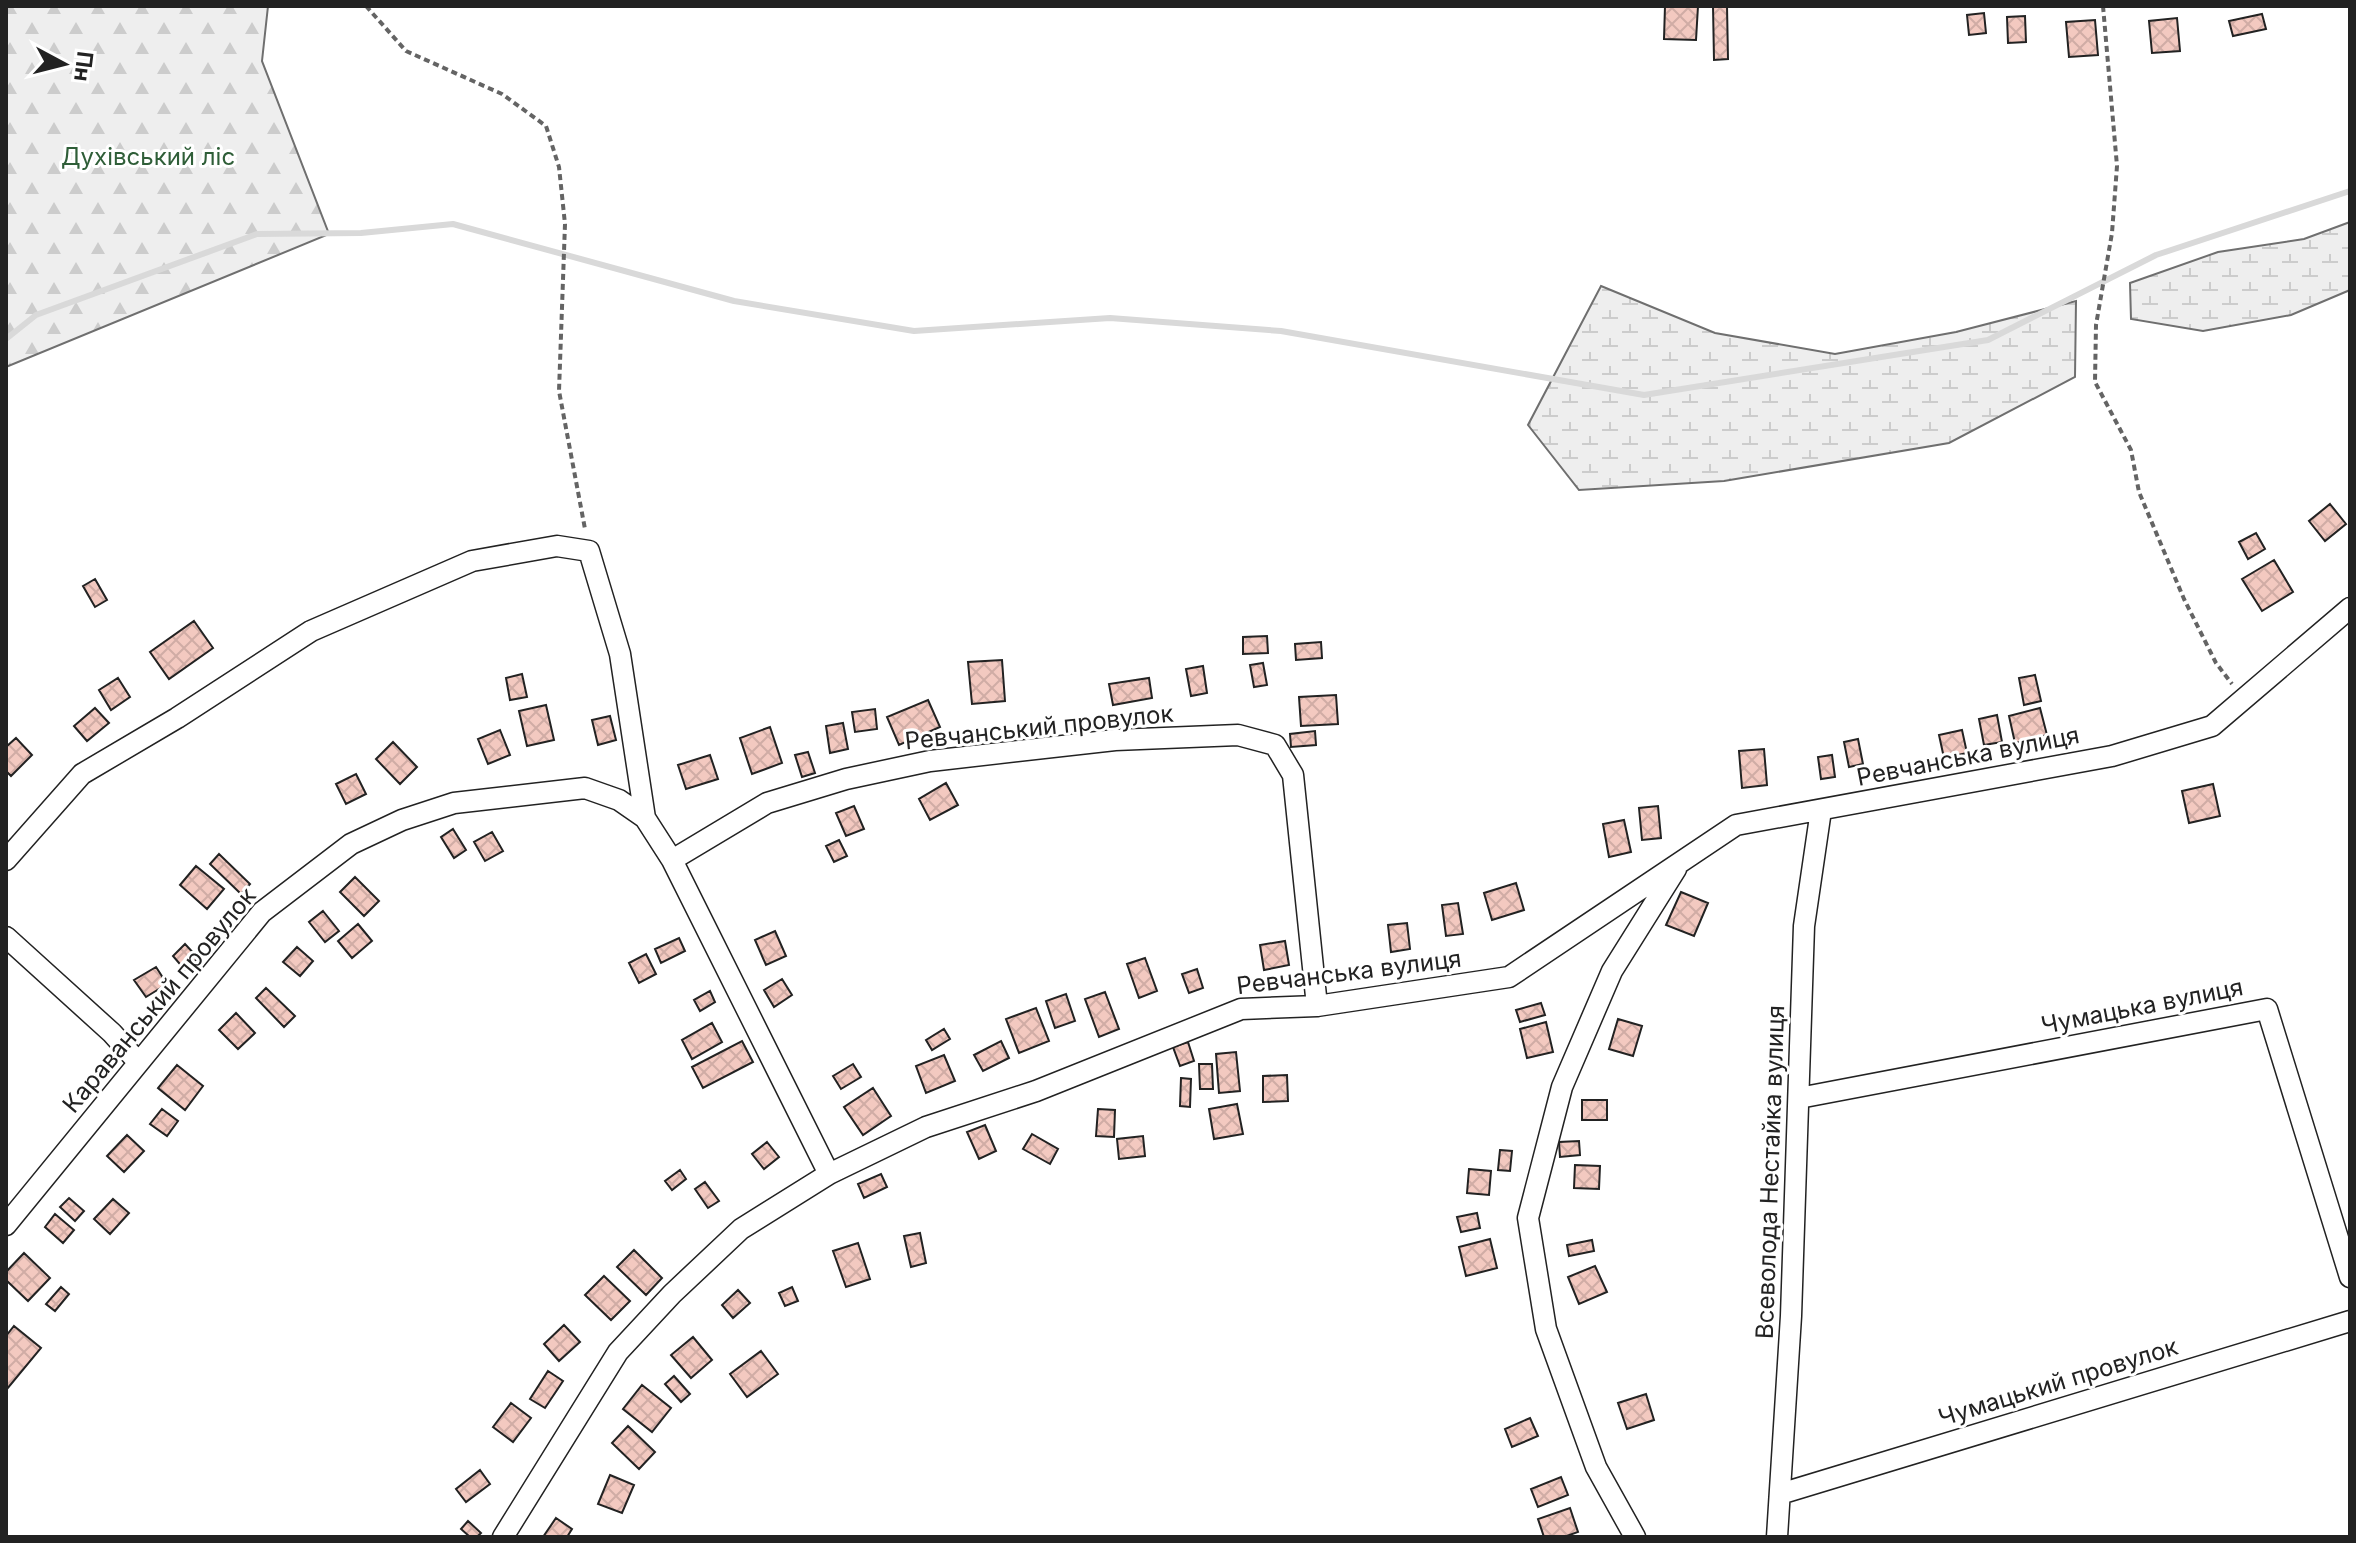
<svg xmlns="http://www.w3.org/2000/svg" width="2356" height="1543" font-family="Inter,sans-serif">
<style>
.forest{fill:url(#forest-firs);stroke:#6f6f6f;stroke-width:2}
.wetland{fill:url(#wetland-marsh);stroke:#6f6f6f;stroke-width:2}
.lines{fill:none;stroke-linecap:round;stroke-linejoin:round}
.stream{stroke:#d9d9d9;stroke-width:6}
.building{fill:url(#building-cross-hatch);stroke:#222;stroke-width:2}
.minor-casing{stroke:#222;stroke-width:23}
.path{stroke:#646464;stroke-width:4;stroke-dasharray:6 4;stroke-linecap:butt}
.minor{stroke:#fff;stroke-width:20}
.labels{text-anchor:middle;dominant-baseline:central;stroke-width:6;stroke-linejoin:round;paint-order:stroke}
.park-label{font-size:24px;fill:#2f5e38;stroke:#fff}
.street-label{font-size:24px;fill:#222;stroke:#fff}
</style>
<defs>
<pattern id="forest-firs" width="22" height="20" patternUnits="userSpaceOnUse" patternTransform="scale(2)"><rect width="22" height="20" fill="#eee"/><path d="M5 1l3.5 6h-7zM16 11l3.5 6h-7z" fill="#ccc"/></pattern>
<pattern id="wetland-marsh" width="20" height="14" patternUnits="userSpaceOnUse" patternTransform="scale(2)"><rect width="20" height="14" fill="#eee"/><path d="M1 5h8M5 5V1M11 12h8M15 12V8" fill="none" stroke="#ccc"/></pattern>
<pattern id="building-cross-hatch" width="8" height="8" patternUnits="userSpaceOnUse" patternTransform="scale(2)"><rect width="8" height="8" fill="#f3c9c0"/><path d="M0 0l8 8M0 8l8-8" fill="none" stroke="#d0aca5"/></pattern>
</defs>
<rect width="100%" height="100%" fill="#fff"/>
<path class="forest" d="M 6,6 L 268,6 L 262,61 L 329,234 L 6,367 Z"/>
<path class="wetland" d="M 2350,222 L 2350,290 L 2291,315 L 2203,331 L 2131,319 L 2130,283 L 2218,252 L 2304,239 Z
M 1601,286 L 1715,333 L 1835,354 L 1956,332 L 2076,301 L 2075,377 L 1949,443 L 1724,481 L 1579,490 L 1528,425 Z"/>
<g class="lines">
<path class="stream" d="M 6,339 L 36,315 L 257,234 L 361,233 L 453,224 L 734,301 L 914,331 L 1110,318 L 1281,331 L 1644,395 L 1988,340 L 2156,255 L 2350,191"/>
</g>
<path class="building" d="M 1665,6 L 1698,6 L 1696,40 L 1664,39 Z
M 1713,6 L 1727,6 L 1728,59 L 1714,60 Z
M 1984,13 L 1986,33 L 1969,35 L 1967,15 Z
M 2262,14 L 2266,29 L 2233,36 L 2229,21 Z
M 2025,16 L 2026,42 L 2008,43 L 2007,17 Z
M 2177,18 L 2180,51 L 2152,53 L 2149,21 Z
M 2095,20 L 2098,55 L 2069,57 L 2066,22 Z
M 2330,504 L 2346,524 L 2325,541 L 2309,521 Z
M 2256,533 L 2265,549 L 2248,559 L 2239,542 Z
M 2274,560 L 2293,592 L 2262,611 L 2242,579 Z
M 95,579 L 107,600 L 95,607 L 83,586 Z
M 194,621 L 213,648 L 169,679 L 150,652 Z
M 1267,636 L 1268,653 L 1243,654 L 1243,637 Z
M 1321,642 L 1322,658 L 1296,660 L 1295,644 Z
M 1002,660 L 1005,701 L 972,704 L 968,662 Z
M 1263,663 L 1267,685 L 1254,687 L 1250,665 Z
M 1203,666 L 1207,693 L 1191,696 L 1186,669 Z
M 522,674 L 527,697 L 510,700 L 506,678 Z
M 2035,675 L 2041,701 L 2024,705 L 2019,678 Z
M 118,678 L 130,697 L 111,710 L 99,690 Z
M 1149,678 L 1152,698 L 1113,705 L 1109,684 Z
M 1336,695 L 1338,724 L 1301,726 L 1299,697 Z
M 928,700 L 940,727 L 899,745 L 887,717 Z
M 546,705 L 554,740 L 527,746 L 519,711 Z
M 95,708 L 109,723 L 87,741 L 74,726 Z
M 2040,708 L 2047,735 L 2015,743 L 2009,716 Z
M 875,709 L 877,729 L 855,732 L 852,712 Z
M 1997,715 L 2002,742 L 1984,745 L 1979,719 Z
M 610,716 L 616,740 L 598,745 L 592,720 Z
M 843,723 L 848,749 L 830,753 L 826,726 Z
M 770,727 L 782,763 L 752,774 L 740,738 Z
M 500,730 L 510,755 L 488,764 L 478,739 Z
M 1962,730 L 1967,753 L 1944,758 L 1939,735 Z
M 1315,731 L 1316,745 L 1291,747 L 1290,734 Z
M 16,738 L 32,755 L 11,776 L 6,771 L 6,747 Z
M 1858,739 L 1863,764 L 1849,767 L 1844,742 Z
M 393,742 L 417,767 L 400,784 L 376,759 Z
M 1764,749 L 1767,785 L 1742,788 L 1739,751 Z
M 808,752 L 815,773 L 802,777 L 795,755 Z
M 710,755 L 718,779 L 686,789 L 678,765 Z
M 1832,755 L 1835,777 L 1821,779 L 1818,757 Z
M 356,774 L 366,794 L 346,804 L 336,784 Z
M 946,783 L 958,805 L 930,820 L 919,799 Z
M 2213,784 L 2220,816 L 2189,823 L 2182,791 Z
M 854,806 L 864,829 L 846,836 L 836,813 Z
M 1658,806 L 1661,838 L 1642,840 L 1639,808 Z
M 1624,820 L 1631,852 L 1609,857 L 1603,824 Z
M 453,829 L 466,850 L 454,858 L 441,837 Z
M 492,832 L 503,851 L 485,861 L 474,842 Z
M 839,840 L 847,856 L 834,862 L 826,846 Z
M 219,854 L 250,884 L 241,894 L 210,864 Z
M 196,866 L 224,889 L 207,909 L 180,885 Z
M 355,877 L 379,901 L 364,916 L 340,892 Z
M 1516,883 L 1524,910 L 1492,920 L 1484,893 Z
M 1681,892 L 1708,903 L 1694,936 L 1666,925 Z
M 1458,903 L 1463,934 L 1446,936 L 1442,905 Z
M 323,911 L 339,931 L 325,942 L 309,922 Z
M 1407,923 L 1410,949 L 1391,952 L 1388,925 Z
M 358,924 L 372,941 L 352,958 L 338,941 Z
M 775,931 L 786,956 L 766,965 L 755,940 Z
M 679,938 L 685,951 L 661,963 L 655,949 Z
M 1285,941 L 1289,965 L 1264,970 L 1260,945 Z
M 185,944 L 198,958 L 185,970 L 173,956 Z
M 297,947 L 313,961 L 300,976 L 283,962 Z
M 646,954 L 656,974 L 639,983 L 629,963 Z
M 1145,958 L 1157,991 L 1139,998 L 1127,964 Z
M 156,967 L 167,984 L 146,997 L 134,980 Z
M 1197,969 L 1203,988 L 1189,993 L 1182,974 Z
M 782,979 L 792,995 L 774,1007 L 764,990 Z
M 266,988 L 295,1016 L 284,1027 L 256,998 Z
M 710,991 L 715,1002 L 700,1011 L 694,1000 Z
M 1105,992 L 1119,1029 L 1099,1037 L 1085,999 Z
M 1066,994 L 1075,1021 L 1055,1028 L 1046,1001 Z
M 1541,1003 L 1545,1015 L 1520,1022 L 1516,1010 Z
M 1036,1008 L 1049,1041 L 1019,1053 L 1006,1019 Z
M 236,1013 L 255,1033 L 238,1049 L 219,1030 Z
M 1618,1019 L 1642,1026 L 1633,1056 L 1609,1049 Z
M 1546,1022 L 1553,1052 L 1527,1058 L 1520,1029 Z
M 712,1023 L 722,1042 L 692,1059 L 682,1040 Z
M 944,1029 L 950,1039 L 932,1050 L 926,1040 Z
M 742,1041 L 753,1062 L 703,1088 L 692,1067 Z
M 1001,1041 L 1009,1058 L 983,1071 L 974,1055 Z
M 1188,1042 L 1194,1061 L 1180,1066 L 1173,1047 Z
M 1236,1052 L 1240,1091 L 1219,1093 L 1216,1054 Z
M 944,1055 L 955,1081 L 926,1093 L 916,1066 Z
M 853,1064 L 861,1077 L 841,1089 L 833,1076 Z
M 1199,1064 L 1212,1064 L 1213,1089 L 1200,1089 Z
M 177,1065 L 203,1086 L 185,1110 L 158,1088 Z
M 1287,1075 L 1288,1101 L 1263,1102 L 1263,1076 Z
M 1181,1078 L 1191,1079 L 1190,1107 L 1180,1106 Z
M 873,1088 L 891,1116 L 863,1135 L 844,1107 Z
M 1582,1100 L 1607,1100 L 1607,1120 L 1582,1120 Z
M 1237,1104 L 1243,1134 L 1214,1139 L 1209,1109 Z
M 162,1109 L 178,1121 L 167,1136 L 150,1124 Z
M 1098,1109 L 1115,1110 L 1114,1137 L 1096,1136 Z
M 985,1125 L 996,1151 L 979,1159 L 967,1132 Z
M 1032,1134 L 1058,1149 L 1050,1164 L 1023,1149 Z
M 127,1135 L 144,1151 L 124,1172 L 107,1156 Z
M 1143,1136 L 1145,1156 L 1119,1159 L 1117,1139 Z
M 1579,1141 L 1580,1155 L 1560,1157 L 1559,1142 Z
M 767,1142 L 779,1157 L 764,1169 L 752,1154 Z
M 1500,1150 L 1512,1151 L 1510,1171 L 1498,1170 Z
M 1575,1165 L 1600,1166 L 1599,1189 L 1574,1188 Z
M 1469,1169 L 1491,1171 L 1489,1195 L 1467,1193 Z
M 680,1170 L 686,1179 L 672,1190 L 665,1181 Z
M 881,1174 L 887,1187 L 864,1198 L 858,1184 Z
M 705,1182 L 719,1201 L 708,1208 L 695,1189 Z
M 69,1198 L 84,1211 L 75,1221 L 60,1207 Z
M 113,1199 L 129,1213 L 110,1234 L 94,1219 Z
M 1477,1213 L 1480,1228 L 1461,1232 L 1457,1217 Z
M 55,1214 L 74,1230 L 63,1243 L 45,1227 Z
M 920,1233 L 926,1263 L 911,1267 L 904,1236 Z
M 1490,1239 L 1497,1268 L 1466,1276 L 1459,1247 Z
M 1592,1240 L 1594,1251 L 1569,1256 L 1567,1245 Z
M 858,1243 L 870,1279 L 846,1287 L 833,1251 Z
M 634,1250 L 662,1278 L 646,1295 L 617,1267 Z
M 24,1253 L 50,1278 L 28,1301 L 6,1280 L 6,1272 Z
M 1595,1266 L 1607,1292 L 1579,1304 L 1568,1277 Z
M 604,1276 L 630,1301 L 611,1320 L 585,1295 Z
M 61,1287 L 69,1294 L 55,1311 L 46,1304 Z
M 792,1287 L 798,1301 L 785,1306 L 779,1293 Z
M 738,1290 L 750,1303 L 733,1318 L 722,1305 Z
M 564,1325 L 580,1342 L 559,1361 L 544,1344 Z
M 14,1326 L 41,1348 L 7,1389 L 6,1336 Z
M 693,1337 L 712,1360 L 691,1378 L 671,1355 Z
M 761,1351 L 778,1374 L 747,1397 L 730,1374 Z
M 548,1371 L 563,1381 L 545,1408 L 530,1399 Z
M 674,1376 L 690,1394 L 681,1402 L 665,1384 Z
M 642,1385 L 671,1408 L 652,1432 L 623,1409 Z
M 1646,1394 L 1654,1420 L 1627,1429 L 1618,1403 Z
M 511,1403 L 531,1418 L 513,1442 L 493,1427 Z
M 1530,1418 L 1538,1436 L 1512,1447 L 1505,1429 Z
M 628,1426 L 655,1452 L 639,1469 L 612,1443 Z
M 480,1470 L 490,1484 L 466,1502 L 456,1489 Z
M 610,1475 L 634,1485 L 622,1513 L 598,1504 Z
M 1561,1477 L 1568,1495 L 1538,1507 L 1531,1489 Z
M 1570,1508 L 1578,1532 L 1564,1537 L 1544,1537 L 1538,1519 Z
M 556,1518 L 572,1529 L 567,1537 L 543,1537 Z
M 468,1521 L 481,1533 L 477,1537 L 470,1537 L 461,1529 Z"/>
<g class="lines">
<g class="minor-casing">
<path id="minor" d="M 6,860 L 82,774 L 177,718 L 311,631 L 472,561 L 557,546 L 589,551 L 620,654 L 645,818
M 6,937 L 112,1033 L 138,1062
M 1799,1098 L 2267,1009 L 2350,1277
M 829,1174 L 672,860 L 767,803 L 846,779 L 930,761 L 1115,740 L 1238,735 L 1275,745 L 1293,775 L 1317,1006
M 6,1225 L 262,912 L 351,844 L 402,820 L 454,803 L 585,788 L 619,800 L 645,818 L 672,860
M 1780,1494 L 2350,1321
M 503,1537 L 618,1352 L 672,1294 L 741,1229 L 829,1174 L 926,1127 L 1036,1091 L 1241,1009 L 1317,1006 L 1509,977 L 1736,825 L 2112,756 L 2212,726 L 2350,608
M 1635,1537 L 1596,1467 L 1546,1329 L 1528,1218 L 1562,1087 L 1612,971 L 1676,869
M 1777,1537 L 1791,1316 L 1804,926 L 1821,810"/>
</g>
<path class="path" d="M 366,6 L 406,51 L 502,94 L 546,126 L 559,167 L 565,224 L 559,391 L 585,529
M 2103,6 L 2117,166 L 2112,233 L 2096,325 L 2095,382 L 2131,450 L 2139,492 L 2184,599 L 2216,663 L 2232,684"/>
<use href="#minor" class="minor"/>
</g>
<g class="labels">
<g class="park-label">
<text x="148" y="156">Духівський ліс</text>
</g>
<g class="street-label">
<text transform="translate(1039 727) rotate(-6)">Ревчанський провулок</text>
<text transform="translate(1968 756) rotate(-11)">Ревчанська вулиця</text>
<text transform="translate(1349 972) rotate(-7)">Ревчанська вулиця</text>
<text transform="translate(159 1000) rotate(-50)">Караванський провулок</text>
<text transform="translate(2142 1006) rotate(-11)">Чумацька вулиця</text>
<text transform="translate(1770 1172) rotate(-88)">Всеволода Нестайка вулиця</text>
<text transform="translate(2058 1382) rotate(-17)">Чумацький провулок</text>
</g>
</g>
<rect width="2356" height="1543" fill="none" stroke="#222222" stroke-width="16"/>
<g transform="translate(64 64) rotate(97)" stroke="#ffffff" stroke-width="6" paint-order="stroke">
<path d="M0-6L14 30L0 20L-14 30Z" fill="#222222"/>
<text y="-12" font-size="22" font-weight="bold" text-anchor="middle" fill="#222222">Пн</text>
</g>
</svg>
